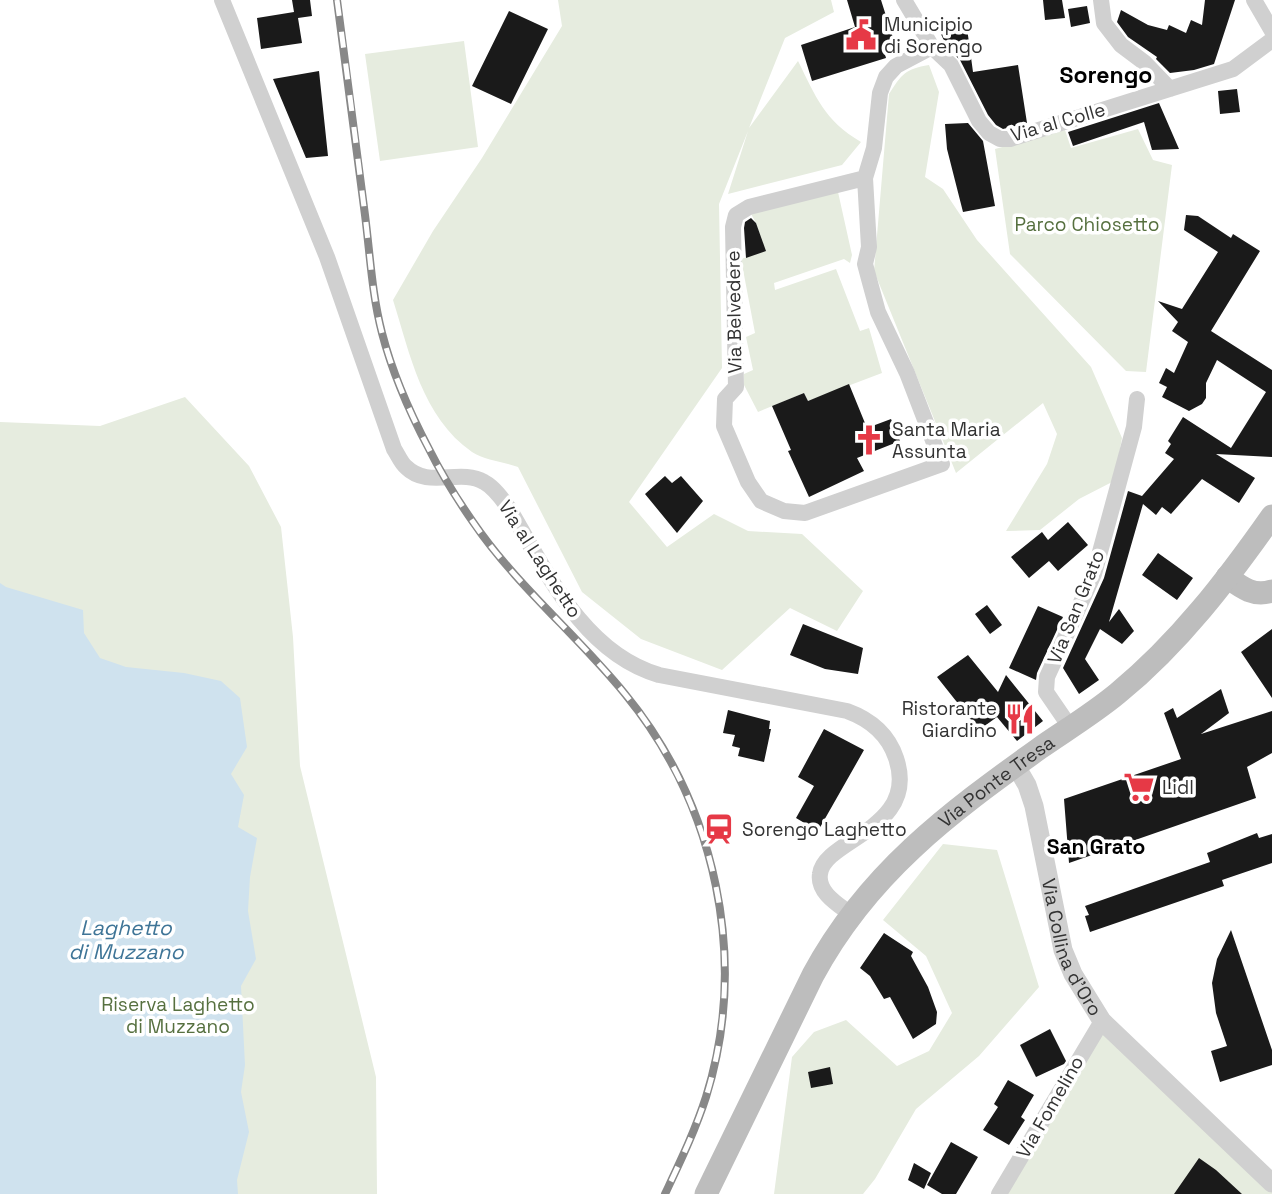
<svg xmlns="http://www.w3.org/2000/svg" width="1272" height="1194" font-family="'Space Grotesk',sans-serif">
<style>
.green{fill:#e6ecdf}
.water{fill:#cfe2ee}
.building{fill:#1a1a1a}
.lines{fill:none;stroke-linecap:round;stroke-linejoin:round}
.minor{stroke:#d0d0d0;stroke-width:16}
.tertiary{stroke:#d0d0d0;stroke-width:19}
.secondary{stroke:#bdbdbd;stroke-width:23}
.rail-casing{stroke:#888;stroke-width:8}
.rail{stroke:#fff;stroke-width:5;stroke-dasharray:16;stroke-linecap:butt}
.labels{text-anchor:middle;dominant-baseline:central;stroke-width:7;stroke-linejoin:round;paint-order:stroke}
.poi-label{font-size:19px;fill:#333;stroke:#fff;text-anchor:start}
.street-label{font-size:19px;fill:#333;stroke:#fff}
.park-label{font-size:19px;fill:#56703f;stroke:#fff}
.neighbourhood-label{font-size:21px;font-weight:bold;fill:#000;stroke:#fff}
.water-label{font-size:21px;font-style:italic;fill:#3f7597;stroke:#fff}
.quarter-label{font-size:23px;font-weight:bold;fill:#000;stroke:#fff}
</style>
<rect width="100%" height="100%" fill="#fff"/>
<path class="green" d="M 558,0 L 831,0 L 834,12 L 785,38 L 749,128 L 798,61 C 816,97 824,120 861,142 L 842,165 L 728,194 L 748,131 L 719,204 L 722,368 L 629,502 L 667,547 L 714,514 L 748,531 L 802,534 L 863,591 L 837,631 L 790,608 L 722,670 L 641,639 L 582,592 L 518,467 C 504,462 484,460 472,452 C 422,417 410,354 393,300 L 433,231 L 482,158 L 562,26 Z
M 464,41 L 478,147 L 380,161 L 365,54 Z
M 929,65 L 939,92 L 925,177 L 943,189 L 977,240 L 1091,367 L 1122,438 L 1114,481 L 1079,499 L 1040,530 L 1006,531 L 1047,464 L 1057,434 L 1043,403 L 956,473 L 874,271 L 889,94 C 902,74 905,69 929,65 Z
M 1138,129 L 1153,160 L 1172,165 L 1146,372 L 1126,371 L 1010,254 L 995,149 L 1065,130 L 1071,148 Z
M 838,192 L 852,255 L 850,263 L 844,259 L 774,283 L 775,290 L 836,269 L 860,331 L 869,328 L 882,373 L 808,401 L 804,393 L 758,412 L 744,385 L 744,374 L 753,370 L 746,337 L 755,333 L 741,259 L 765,251 L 756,223 L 750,212 Z
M 185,397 L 249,466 L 281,527 L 293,637 L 300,766 L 376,1077 L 377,1194 L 0,1194 L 0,422 L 100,426 Z
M 943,844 L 997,850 L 1039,987 L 979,1056 L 916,1109 L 875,1179 L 863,1194 L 774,1194 L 792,1057 L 814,1032 L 846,1020 L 897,1066 L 929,1051 L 952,1013 L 926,956 L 883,920 Z
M 1102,1021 L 1272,1191 L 1272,1194 L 999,1194 Z"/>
<path class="water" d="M 0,583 L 6,587 L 83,610 L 84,633 L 100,658 L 126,667 L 184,673 L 221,681 L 240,698 L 247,747 L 231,774 L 244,795 L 238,827 L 257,838 L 250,877 L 248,911 L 256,959 L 241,986 L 245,1065 L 241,1092 L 249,1132 L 237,1180 L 238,1194 L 0,1194 Z"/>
<path class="building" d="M 292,0 L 310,0 L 312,16 L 298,18 L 302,43 L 261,49 L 257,18 L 294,12 Z
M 847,0 L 881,0 L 895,44 L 883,47 L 886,58 L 812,81 L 801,45 L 855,27 Z
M 1043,0 L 1062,0 L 1065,18 L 1045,20 Z
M 1205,0 L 1235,0 L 1214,64 L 1194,70 L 1170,73 L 1156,59 L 1157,57 L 1128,37 L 1117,22 L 1121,10 L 1148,25 L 1167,30 L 1169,25 L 1186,33 L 1191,20 L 1202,25 Z
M 1087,6 L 1090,23 L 1071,27 L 1068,9 Z
M 509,11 L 548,29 L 511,104 L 472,86 Z
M 964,26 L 964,29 L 967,28 L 973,72 L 1018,65 L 1027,123 L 1003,129 L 996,125 L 988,115 L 960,60 L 947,47 L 940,32 L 943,31 L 943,29 Z
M 319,71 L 328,156 L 306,158 L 273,79 Z
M 1237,89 L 1240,112 L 1220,114 L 1218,91 Z
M 1159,103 L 1179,149 L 1152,150 L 1144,122 L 1073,146 L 1068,132 Z
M 968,123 L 983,141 L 995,206 L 963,212 L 947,149 L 945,124 Z
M 1186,215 L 1198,216 L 1231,238 L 1233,234 L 1260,251 L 1211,331 L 1272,370 L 1272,457 L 1216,454 L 1255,478 L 1239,503 L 1202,479 L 1171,514 L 1162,507 L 1156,515 L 1143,504 L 1109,622 L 1119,609 L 1134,631 L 1122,644 L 1100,629 L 1085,659 L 1099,680 L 1079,694 L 1063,668 L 1104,578 L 1128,491 L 1142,496 L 1174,459 L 1165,453 L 1171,444 L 1168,441 L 1183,417 L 1231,448 L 1266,392 L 1217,360 L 1206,383 L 1206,398 L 1202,404 L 1189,411 L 1162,397 L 1167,387 L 1159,383 L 1166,368 L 1174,373 L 1188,342 L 1172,331 L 1178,322 L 1158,301 L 1182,309 L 1218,252 L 1184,230 Z
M 751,218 L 756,223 L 766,251 L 746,258 L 744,228 L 745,222 Z
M 849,384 L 867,428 L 891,419 L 900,441 L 857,458 L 864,471 L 809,497 L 788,451 L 791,450 L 772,406 L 804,393 L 808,401 Z
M 665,476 L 672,483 L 681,476 L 703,501 L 677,533 L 645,494 Z
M 1068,522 L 1088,545 L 1058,571 L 1049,561 L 1029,578 L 1011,557 L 1042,532 L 1048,540 Z
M 1158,553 L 1193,578 L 1177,600 L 1142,575 Z
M 987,605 L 1002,625 L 990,634 L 975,614 Z
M 1038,606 L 1063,617 L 1037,673 L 1036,680 L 1009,668 Z
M 803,624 L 863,648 L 858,674 L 825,669 L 790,655 Z
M 1272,629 L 1272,698 L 1241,652 Z
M 968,655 L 998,692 L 1006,675 L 1043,721 L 1017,741 L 997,717 L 979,730 L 937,677 Z
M 1221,689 L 1229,713 L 1201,734 L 1272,711 L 1272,753 L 1247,767 L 1256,798 L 1069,863 L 1064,799 L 1181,759 L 1164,713 L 1173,708 L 1177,718 Z
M 728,710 L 770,721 L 769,729 L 771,729 L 764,762 L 738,756 L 740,748 L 732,746 L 735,735 L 723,733 Z
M 824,729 L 864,750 L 818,831 L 796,818 L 814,786 L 798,777 Z
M 1257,833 L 1259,838 L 1272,834 L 1272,863 L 1222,880 L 1224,886 L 1090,932 L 1085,916 L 1089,915 L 1085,906 L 1210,862 L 1207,853 Z
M 1231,930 L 1272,1050 L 1272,1065 L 1220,1082 L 1211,1051 L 1227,1046 L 1216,1013 L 1212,983 L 1217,959 Z
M 884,933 L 913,952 L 911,956 L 928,987 L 937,1012 L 936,1024 L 913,1039 L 890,997 L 884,999 L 870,976 L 860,968 Z
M 1050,1029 L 1066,1061 L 1064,1064 L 1036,1077 L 1020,1045 Z
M 830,1067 L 833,1084 L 811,1088 L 808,1072 Z
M 1008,1080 L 1034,1095 L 1021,1117 L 1025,1120 L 1009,1145 L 983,1130 L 998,1107 L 994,1104 Z
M 951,1142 L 978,1157 L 956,1194 L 942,1194 L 927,1185 Z
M 1199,1158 L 1216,1170 L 1242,1194 L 1174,1194 Z
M 914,1163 L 931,1173 L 924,1189 L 908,1180 Z"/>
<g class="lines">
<path class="minor" d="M 222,0 L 327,257 L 394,449 C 398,455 401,463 406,467 C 428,489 460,468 484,482 C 495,488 503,500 510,510 C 547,573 584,653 659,675 L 847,711 C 869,719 888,734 896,758 C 920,829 824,839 820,874 C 817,893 839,905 852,915
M 904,0 L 932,47 L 951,65 L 979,121 L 989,133 L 1000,139 L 1010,139 L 1233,69 L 1272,40
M 1101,0 L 1104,23 L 1121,45 L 1145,63 L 1170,89
M 1254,0 L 1272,31
M 865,178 L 869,247 L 865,264 L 869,279 L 878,312 L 907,373 L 942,464 L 805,513 L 784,511 L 761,501 L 748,482 L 724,426 L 725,399 L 736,387 L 733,227 L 736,215 L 749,207 L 865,178 L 874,148 L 880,93 L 886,77 L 896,66 L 932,47
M 1070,727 L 1046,692 L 1047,677 L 1094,574 L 1134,427 L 1137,399
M 999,1194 L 1102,1021"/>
<path class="tertiary" id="s1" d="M 1016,766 L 1027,785 L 1034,806 L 1063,950 L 1073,974 L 1102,1021 L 1272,1183"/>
<g class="secondary">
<path d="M 1227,577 C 1242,588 1254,597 1272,591"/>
<path id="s2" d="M 706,1194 L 813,975 C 868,873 948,814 1040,748 C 1066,730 1094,713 1118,693 C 1179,643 1227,580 1272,516"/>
</g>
<g class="rail-casing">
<path id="rail" d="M 337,0 C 347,72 356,144 365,215 C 370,254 372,295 382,333 C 392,372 410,413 429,449 C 441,473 457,499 473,522 C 516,585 577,635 625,694 C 716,805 749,959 706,1097 C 695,1131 680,1162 665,1194"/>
</g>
<use href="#rail" class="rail"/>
</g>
<defs>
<g id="civic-bare" transform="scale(2.415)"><path d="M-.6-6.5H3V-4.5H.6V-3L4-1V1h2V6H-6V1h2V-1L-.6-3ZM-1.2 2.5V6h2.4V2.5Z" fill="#e63946" stroke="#fff" stroke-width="2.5" paint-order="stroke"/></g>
<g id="church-bare" transform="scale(2.415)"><path d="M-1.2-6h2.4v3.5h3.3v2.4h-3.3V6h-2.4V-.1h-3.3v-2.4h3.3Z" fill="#e63946" stroke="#fff" stroke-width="2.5" paint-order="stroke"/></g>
<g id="restaurant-bare" transform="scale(2.415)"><path d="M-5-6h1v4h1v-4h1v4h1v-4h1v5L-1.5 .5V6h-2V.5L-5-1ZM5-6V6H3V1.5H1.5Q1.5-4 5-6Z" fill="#e63946" stroke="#fff" stroke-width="2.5" paint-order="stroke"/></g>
<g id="supermarket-bare" transform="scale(2.415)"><path d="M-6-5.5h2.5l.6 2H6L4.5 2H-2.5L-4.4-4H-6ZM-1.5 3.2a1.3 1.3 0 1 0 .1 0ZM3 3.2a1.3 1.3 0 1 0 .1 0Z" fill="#e63946" stroke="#fff" stroke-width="2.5" paint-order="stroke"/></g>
<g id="station-bare" transform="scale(2.415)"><path d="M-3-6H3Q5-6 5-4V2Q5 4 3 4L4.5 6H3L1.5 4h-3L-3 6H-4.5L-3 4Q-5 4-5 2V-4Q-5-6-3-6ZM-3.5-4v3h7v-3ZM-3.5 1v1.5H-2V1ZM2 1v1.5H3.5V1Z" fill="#e63946" stroke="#fff" stroke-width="2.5" paint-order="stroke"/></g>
</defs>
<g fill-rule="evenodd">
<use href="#civic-bare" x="861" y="35"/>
<use href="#church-bare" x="869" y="440"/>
<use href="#restaurant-bare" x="1020" y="719"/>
<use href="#supermarket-bare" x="1139" y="787"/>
<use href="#station-bare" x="719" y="829"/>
</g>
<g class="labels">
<g class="poi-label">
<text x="884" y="24">Municipio<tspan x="884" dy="22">di Sorengo</tspan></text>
<text x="892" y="429">Santa Maria<tspan x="892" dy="22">Assunta</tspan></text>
<text x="997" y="708" text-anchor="end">Ristorante<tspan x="997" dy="22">Giardino</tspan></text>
<text x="1162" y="787">Lidl</text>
<text x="742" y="829">Sorengo Laghetto</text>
</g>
<g class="street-label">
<text transform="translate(1058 122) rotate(-16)">Via al Colle</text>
<text transform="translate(734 312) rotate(-91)">Via Belvedere</text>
<text transform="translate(540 559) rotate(57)">Via al Laghetto</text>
<text transform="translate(1076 607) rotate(-68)">Via San Grato</text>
<text stroke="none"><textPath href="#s2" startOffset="513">Via Ponte Tresa</textPath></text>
<text stroke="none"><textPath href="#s1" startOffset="191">Via Collina d'Oro</textPath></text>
<text transform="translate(1050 1107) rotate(-60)">Via Fomelino</text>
</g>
<g class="park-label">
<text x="1087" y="224">Parco Chiosetto</text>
<text x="178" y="1004">Riserva Laghetto<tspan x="178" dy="22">di Muzzano</tspan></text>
</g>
<g class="neighbourhood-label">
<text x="1096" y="846">San Grato</text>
</g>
<g class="water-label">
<text x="126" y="927">Laghetto<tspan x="126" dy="24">di Muzzano</tspan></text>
</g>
<g class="quarter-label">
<text x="1106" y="75">Sorengo</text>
</g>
</g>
</svg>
